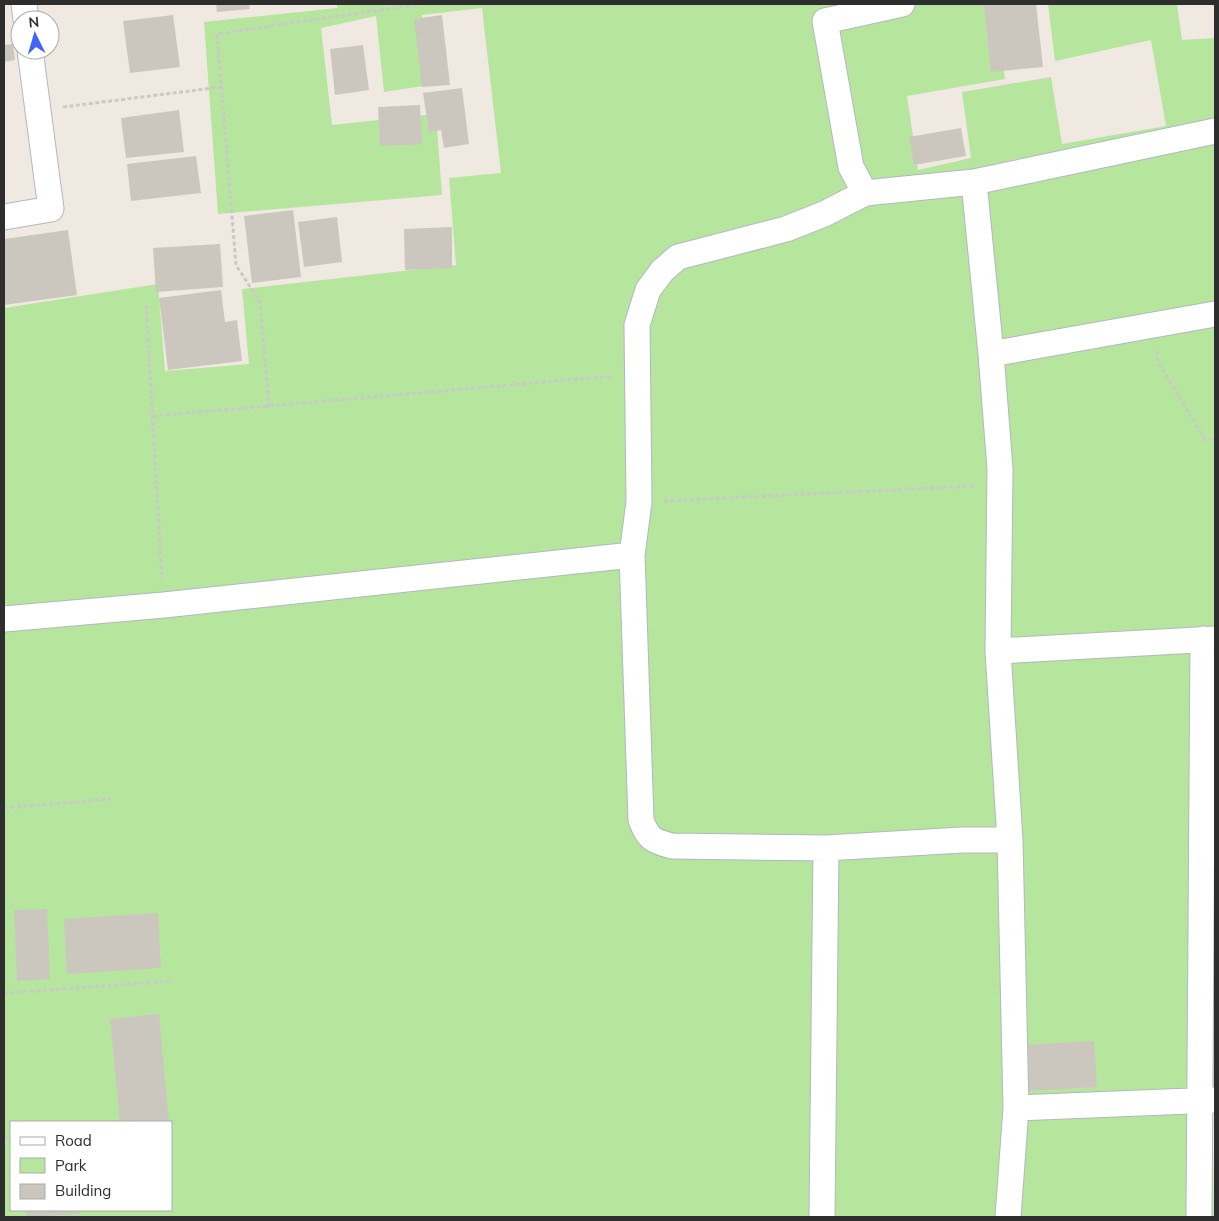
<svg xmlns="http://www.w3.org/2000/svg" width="1219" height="1221" font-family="Mulish,sans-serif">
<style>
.green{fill:#b6e59e;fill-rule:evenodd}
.building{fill:#cbc7bf}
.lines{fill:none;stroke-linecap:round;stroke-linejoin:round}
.street-casing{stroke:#b4b7c1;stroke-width:27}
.path{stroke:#c9c9c9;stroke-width:3;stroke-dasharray:4 2.5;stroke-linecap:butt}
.street{stroke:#fff;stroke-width:25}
</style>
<rect width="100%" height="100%" fill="#efe9e1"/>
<path class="green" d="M 337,4 L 993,4 L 1005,79 L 907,96 L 918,170 L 971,158 L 962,92 L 1051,77 L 1062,144 L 1166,126 L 1151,40 L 1055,61 L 1048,4 L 1177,4 L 1182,40 L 1215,38 L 1215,1086 L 1212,1086 L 1214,1217 L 4,1217 L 4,308 L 158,284 L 165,371 L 249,364 L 242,289 L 456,265 L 449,178 L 501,173 L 482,8 L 422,15 L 429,85 L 384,92 L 376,16 L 321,28 L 332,125 L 436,114 L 442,195 L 218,214 L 204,22 L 337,8 ZM 11,1122 L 171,1122 L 171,1210 L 11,1210 Z"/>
<path class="building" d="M 216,4 L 249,4 L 250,9 L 217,12 Z
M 999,4 L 1036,4 L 1043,67 L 991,72 L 984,6 Z
M 173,15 L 180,67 L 130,73 L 123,21 Z
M 442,15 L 450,85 L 422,87 L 414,19 Z
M 13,44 L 15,60 L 4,62 L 4,45 Z
M 363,45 L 369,90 L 335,95 L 330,49 Z
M 462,88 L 469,144 L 444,148 L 441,130 L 429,132 L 423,93 Z
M 420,105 L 422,144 L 380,146 L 378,107 Z
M 179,110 L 184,152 L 126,158 L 121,118 Z
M 961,128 L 966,156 L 914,165 L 909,137 Z
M 196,156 L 201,193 L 131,201 L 127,164 Z
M 293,210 L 301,277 L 252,283 L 244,216 Z
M 337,217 L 342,262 L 304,267 L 298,222 Z
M 452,227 L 452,268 L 405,270 L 404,229 Z
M 68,230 L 77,295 L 4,305 L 4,239 Z
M 220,244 L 223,287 L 156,292 L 153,248 Z
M 221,290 L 225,322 L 237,320 L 242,361 L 168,370 L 159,298 Z
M 47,909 L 50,979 L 17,981 L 14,910 Z
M 158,913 L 161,968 L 67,974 L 64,919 Z
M 159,1014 L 169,1122 L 120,1122 L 110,1019 Z
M 1094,1041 L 1097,1087 L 1025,1091 L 1023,1045 Z
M 26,1210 L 79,1210 L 79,1214 L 27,1217 Z"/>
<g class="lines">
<g class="street-casing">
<path id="street" d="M 24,4 L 26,20
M 902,4 L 825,21 L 851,167 L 865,193 L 974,182 L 1215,131
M 974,182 L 991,354 L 1215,314
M 865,193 L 824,214 L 786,229 L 678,257 L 662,271 L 648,290 L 637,325 L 639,502 L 632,555 L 641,820 C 648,839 653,841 672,846 L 826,848 L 962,840 L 1010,840 L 1016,1108 L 1008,1217
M 4,217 L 51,209 L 30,50
M 991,354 L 1000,469 L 998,651 L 1215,639
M 4,619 L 164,605 L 632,555
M 998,651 L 1010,840
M 1016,1108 L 1215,1100
M 822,1217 L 826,848
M 1199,1217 L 1203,639"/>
</g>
<path class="path" d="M 63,107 L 221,87
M 146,305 L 162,579
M 1157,351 L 1158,362 L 1205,440 L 1215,439
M 269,407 L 260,302 L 236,265 L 217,34 L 421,4
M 153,416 L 613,376
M 664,501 L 975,486
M 4,808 L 111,799
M 4,993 L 173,981
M 4,1138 L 11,1138"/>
<use href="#street" class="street"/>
</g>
<rect width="1219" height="1221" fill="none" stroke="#2e2e2e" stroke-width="10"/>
<rect x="10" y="1121" width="162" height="90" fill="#ffffff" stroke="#ababab"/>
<rect x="20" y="1137" width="25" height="8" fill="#ffffff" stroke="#ababab"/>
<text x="55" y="1146" font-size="15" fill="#2e2e2e">Road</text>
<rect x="20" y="1158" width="25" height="15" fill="#b6e59e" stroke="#ababab"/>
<text x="55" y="1171" font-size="15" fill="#2e2e2e">Park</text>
<rect x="20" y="1184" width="25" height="15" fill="#cbc7bf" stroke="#ababab"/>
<text x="55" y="1196" font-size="15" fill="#2e2e2e">Building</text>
<g transform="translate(35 35) rotate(355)"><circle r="24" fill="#ffffff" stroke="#ababab"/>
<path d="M0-4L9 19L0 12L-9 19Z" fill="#4264fb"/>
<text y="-8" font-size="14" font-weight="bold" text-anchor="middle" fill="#2e2e2e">N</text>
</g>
</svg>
